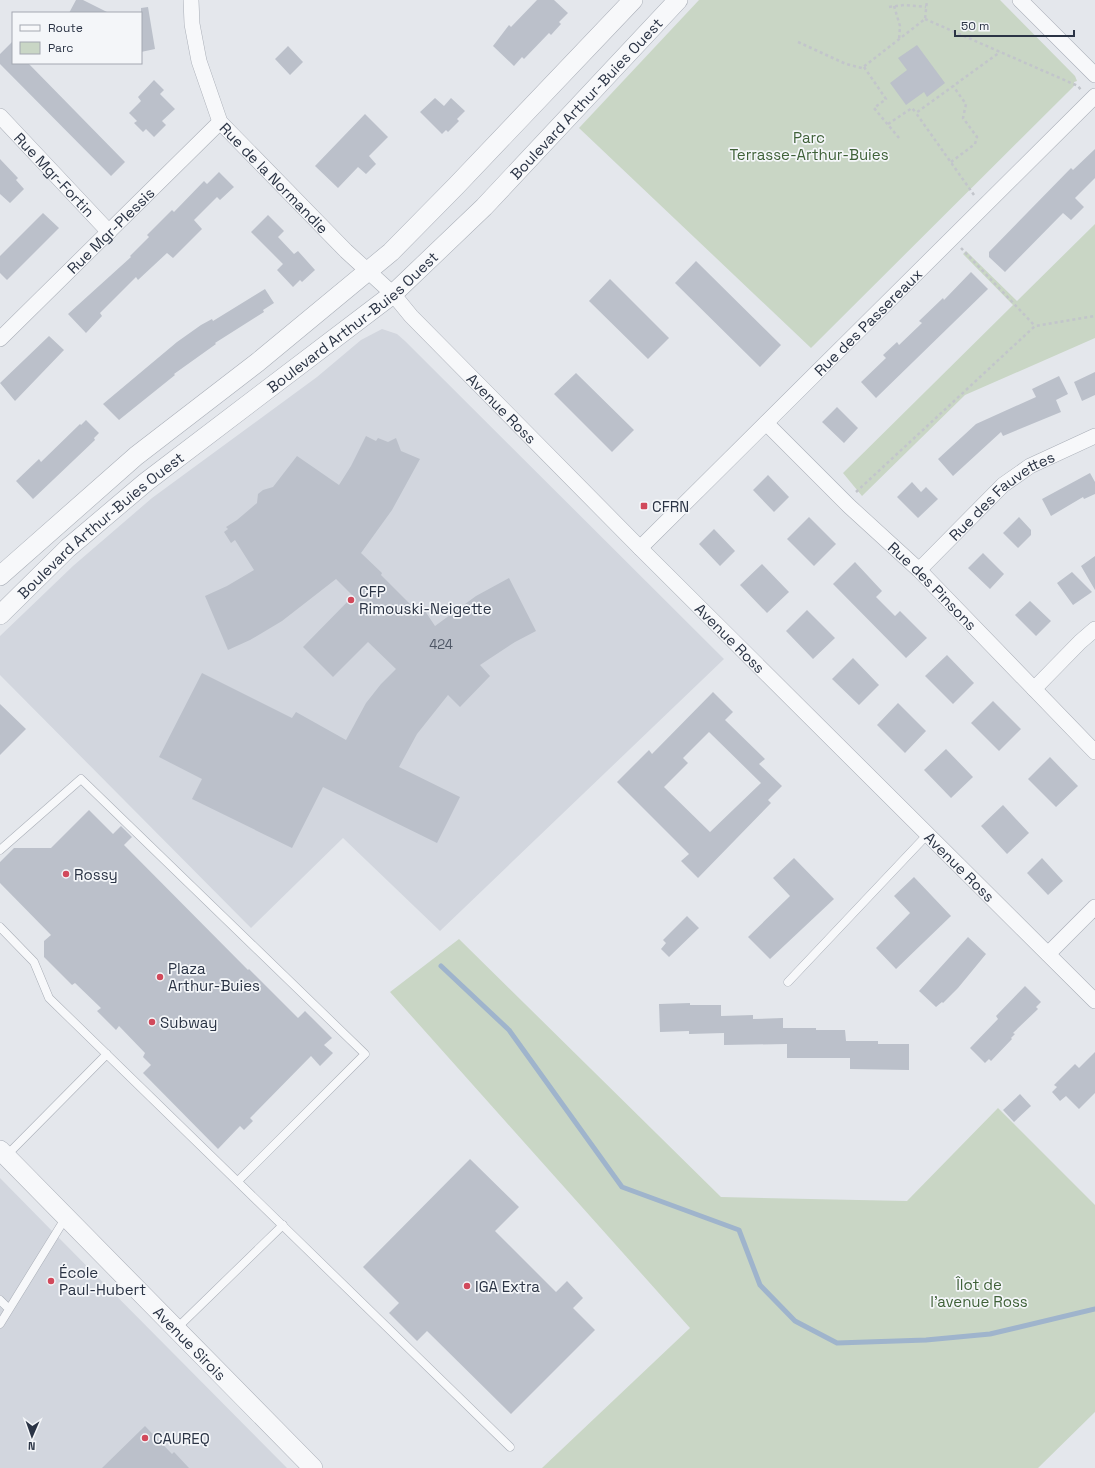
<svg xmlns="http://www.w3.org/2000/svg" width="1095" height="1468" font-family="'Space Grotesk',sans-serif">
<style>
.built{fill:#d2d6de}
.green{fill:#c9d6c5}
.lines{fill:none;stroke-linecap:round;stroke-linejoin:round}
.stream{stroke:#9fb4cc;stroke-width:5}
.building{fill:#bbc0ca;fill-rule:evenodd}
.service-casing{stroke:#a9aeb7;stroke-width:9}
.minor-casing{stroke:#a9aeb7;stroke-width:16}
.tertiary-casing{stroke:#a9aeb7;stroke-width:20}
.path{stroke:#c2c5cb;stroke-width:2.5;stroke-dasharray:3 3;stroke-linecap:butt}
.service{stroke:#f7f8fa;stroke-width:8}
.minor{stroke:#f7f8fa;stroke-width:15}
.tertiary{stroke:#f7f8fa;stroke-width:19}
.poi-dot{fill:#d1495b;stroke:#f4f6f9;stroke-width:1.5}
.labels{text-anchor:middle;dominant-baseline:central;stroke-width:3.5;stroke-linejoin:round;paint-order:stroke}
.number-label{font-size:13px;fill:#4f5766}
.street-label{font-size:15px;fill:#2b3445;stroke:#f4f6f9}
.park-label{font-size:15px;fill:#3f6138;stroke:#f4f6f9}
.poi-label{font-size:15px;fill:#2b3445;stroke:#f4f6f9;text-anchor:start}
</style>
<rect width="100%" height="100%" fill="#e4e7ec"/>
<path class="built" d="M 382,329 L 397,334 L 405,341 L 724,659 L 440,931 L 343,838 L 251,928 L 0,675 L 0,636 L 73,566 L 152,498 L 317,377 L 361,340 Z
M 0,1178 L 56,1235 L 287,1468 L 0,1468 Z"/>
<path class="green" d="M 699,0 L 1000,0 L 1075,76 L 1077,81 L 1074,82 L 1074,86 L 1067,93 L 811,348 L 579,128 Z
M 1095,224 L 1095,338 L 965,395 L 862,496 L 843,473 L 1013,305 L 963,254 L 966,251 L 1017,301 Z
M 459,939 L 721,1197 L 907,1201 L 998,1108 L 1095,1205 L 1095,1412 L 1038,1468 L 542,1468 L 690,1328 L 390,992 Z"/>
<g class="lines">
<path class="stream" d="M 441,966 L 509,1030 L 622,1187 L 739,1230 L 760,1285 L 795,1321 L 837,1343 L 926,1340 L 990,1334 L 1095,1309"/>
</g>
<path class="building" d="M 76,0 L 83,0 L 109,13 L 69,13 Z
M 537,0 L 554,0 L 568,13 L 559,22 L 561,24 L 551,35 L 549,33 L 524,59 L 522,57 L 514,66 L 493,46 L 509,25 L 511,27 Z
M 148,7 L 155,49 L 141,52 L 141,8 Z
M 13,41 L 13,63 L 28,63 L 125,162 L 111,176 L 0,64 L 0,54 Z
M 917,45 L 945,83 L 927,97 L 924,92 L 906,105 L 890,83 L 907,70 L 898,58 Z
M 288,46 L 303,62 L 290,75 L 275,59 Z
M 154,80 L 164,90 L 160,94 L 175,109 L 162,121 L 166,125 L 154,137 L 146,129 L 143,132 L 134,123 L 137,121 L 129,113 L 141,101 L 138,97 Z
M 435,98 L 444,106 L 451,98 L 465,111 L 457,119 L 459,121 L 448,132 L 446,130 L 442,134 L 420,112 Z
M 365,114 L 388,137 L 369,156 L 376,164 L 366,174 L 358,167 L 338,188 L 315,166 Z
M 1095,149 L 1095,178 L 1075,198 L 1084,207 L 1071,220 L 1063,213 L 1005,272 L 989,257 L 989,252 L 1071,168 L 1073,170 Z
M 0,159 L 18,178 L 16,180 L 24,189 L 10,203 L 0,194 Z
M 219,172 L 234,187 L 220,200 L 217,197 L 194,220 L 202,229 L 173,258 L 167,253 L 138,280 L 136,277 L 100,313 L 102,316 L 86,333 L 68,314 L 131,257 L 130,256 L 149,237 L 147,235 L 172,210 L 174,212 L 204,181 L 207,184 Z
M 43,213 L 59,228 L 7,280 L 0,273 L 0,256 Z
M 268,215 L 284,231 L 278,237 L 294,254 L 298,251 L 315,270 L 302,282 L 300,280 L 293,287 L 277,270 L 283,264 L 251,232 Z
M 696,261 L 781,345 L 760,367 L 675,283 Z
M 971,272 L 988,289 L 876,398 L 861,382 L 886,358 L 883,355 L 897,342 L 899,345 L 922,323 L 919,321 L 943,298 L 944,300 Z
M 610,279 L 669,338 L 648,359 L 589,301 Z
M 265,289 L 274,303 L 263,310 L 264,312 L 215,343 L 216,344 L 174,374 L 175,375 L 119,420 L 103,404 L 177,342 L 201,325 L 212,319 L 213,321 Z
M 49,336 L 64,350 L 15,401 L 0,383 Z
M 1095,372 L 1095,395 L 1082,401 L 1074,382 Z
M 576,373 L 634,430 L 612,452 L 554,394 Z
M 1059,376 L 1068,394 L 1056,400 L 1061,412 L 1003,436 L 1001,432 L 953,476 L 938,459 L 976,424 L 1036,397 L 1032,389 Z
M 837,407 L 858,428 L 844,443 L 822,422 Z
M 86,420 L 99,433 L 94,438 L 95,440 L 33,499 L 16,481 L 39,459 L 41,462 L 80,424 L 81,425 Z
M 366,436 L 376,441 L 378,438 L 388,442 L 396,438 L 401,451 L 420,459 L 392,510 L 361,553 L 382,573 L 381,575 L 421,615 L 425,611 L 435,626 L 476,596 L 509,578 L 536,631 L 515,642 L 480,665 L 490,676 L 460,707 L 448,695 L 417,734 L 399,767 L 460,797 L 437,843 L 323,787 L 292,848 L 192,799 L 202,779 L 159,757 L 202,673 L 292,718 L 296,712 L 346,740 L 366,703 L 381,684 L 396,669 L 368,642 L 333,677 L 303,647 L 353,596 L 336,579 L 282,621 L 250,640 L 228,650 L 205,596 L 227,586 L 254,570 L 235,540 L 231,543 L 224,532 L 228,529 L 226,527 L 237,520 L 257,503 L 258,494 L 263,490 L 273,487 L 297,456 L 339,485 L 351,466 Z
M 1090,473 L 1095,482 L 1095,494 L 1084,499 L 1083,497 L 1051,516 L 1042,499 Z
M 768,475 L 789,497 L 774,512 L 753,490 Z
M 912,482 L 921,492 L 926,487 L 938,499 L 918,518 L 897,497 Z
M 809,517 L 836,544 L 814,566 L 787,539 Z
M 1019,517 L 1031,530 L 1031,535 L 1018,548 L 1003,533 Z
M 714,529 L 735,551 L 720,566 L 699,544 Z
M 983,553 L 1004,574 L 990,589 L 968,568 Z
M 1095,556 L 1095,590 L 1081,566 Z
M 855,562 L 882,591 L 876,597 L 895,616 L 900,611 L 927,638 L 906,658 L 833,584 Z
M 762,564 L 789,592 L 767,613 L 740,585 Z
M 1072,572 L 1092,592 L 1073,605 L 1057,583 Z
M 1030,601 L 1051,621 L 1036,636 L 1015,615 Z
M 807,610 L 835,638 L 813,659 L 786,631 Z
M 947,655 L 974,683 L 953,704 L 925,676 Z
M 853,658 L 879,685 L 859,705 L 832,679 Z
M 713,692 L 733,712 L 725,720 L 765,759 L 759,764 L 782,786 L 768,800 L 771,803 L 698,878 L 681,861 L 689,854 L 617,782 L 649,750 L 652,754 ZM 709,732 L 761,783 L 710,832 L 664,787 L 688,763 L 683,758 Z
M 993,701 L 1021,729 L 999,751 L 971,723 Z
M 898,703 L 926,731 L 905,753 L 877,725 Z
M 0,704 L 26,729 L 0,755 Z
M 946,749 L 973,777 L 951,798 L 924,770 Z
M 1050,757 L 1078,786 L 1056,807 L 1028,779 Z
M 1003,805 L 1029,833 L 1007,854 L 981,826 Z
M 89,810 L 113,834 L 121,826 L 132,837 L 124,845 L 248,970 L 249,969 L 298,1018 L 305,1011 L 332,1038 L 324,1045 L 333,1053 L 320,1066 L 311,1056 L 250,1118 L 253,1121 L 244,1130 L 240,1126 L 218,1149 L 143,1073 L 151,1065 L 143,1057 L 145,1053 L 119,1026 L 116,1030 L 97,1011 L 101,1008 L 75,983 L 72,985 L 44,957 L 44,941 L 51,935 L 0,883 L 0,862 L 14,848 L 51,848 Z
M 794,858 L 834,899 L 770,959 L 748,937 L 790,896 L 773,878 Z
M 1042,858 L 1063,881 L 1048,895 L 1027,873 Z
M 914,877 L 951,916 L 896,969 L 876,948 L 910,913 L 894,896 Z
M 687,916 L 699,928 L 669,957 L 661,949 L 666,943 L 663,940 Z
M 968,937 L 986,954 L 958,988 L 943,1003 L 942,1002 L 936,1007 L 919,991 Z
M 1025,986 L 1041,1002 L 1036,1007 L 1038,1009 L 1013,1033 L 1015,1034 L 1011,1038 L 1012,1039 L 991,1061 L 989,1059 L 985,1063 L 970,1048 L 998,1019 L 996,1016 Z
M 690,1003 L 690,1005 L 721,1005 L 721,1016 L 753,1015 L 753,1019 L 783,1018 L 783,1028 L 816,1028 L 816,1030 L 845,1030 L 846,1041 L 878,1041 L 878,1044 L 909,1044 L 909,1070 L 850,1069 L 850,1058 L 787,1058 L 787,1044 L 724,1045 L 724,1033 L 689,1034 L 689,1031 L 660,1032 L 659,1004 Z
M 1095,1052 L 1095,1093 L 1079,1109 L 1066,1096 L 1060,1101 L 1052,1092 L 1057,1087 L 1054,1085 L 1075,1064 L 1079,1068 Z
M 1020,1094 L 1031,1106 L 1014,1122 L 1003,1110 Z
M 470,1159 L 519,1207 L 495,1231 L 556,1292 L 567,1281 L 583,1298 L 573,1308 L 595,1330 L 511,1414 L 427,1331 L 417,1341 L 389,1313 L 399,1303 L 363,1267 Z
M 145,1426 L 172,1454 L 174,1452 L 189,1468 L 102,1468 Z"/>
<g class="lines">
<g class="service-casing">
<path id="service" d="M 0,850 L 81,779 L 365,1054 L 238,1181
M 0,927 L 34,962 L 49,998 L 510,1447
M 788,982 L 927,835
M 6,1156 L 107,1054
M 0,1300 L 9,1309
M 0,1324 L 66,1217
M 176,1329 L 283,1225"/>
</g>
<g class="minor-casing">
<g id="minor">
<path id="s1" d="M 191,0 L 192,24 L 199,61 L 220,122 L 346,251 L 393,294 L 411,316 L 640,548 L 1095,1001"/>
<path d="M 1020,0 L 1095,75"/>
<path id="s2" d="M 0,116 L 109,232"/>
<path id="s3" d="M 0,339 L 220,122"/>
<path id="s4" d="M 766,423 L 849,506 L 919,570 L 1095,752"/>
<path id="s5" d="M 640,548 L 1095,96"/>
<path id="s6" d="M 919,570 L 1003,485 L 1030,466 L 1095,436"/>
<path d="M 1034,689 L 1080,642 L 1095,629"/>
<path d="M 1048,954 L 1095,907"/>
</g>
</g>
<g class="tertiary-casing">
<g id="tertiary">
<path d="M 0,576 L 136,456 L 258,362 L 391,252 L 456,186 L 633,0"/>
<path id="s7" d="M 0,615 L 68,548 L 146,482 L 393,294 L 484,207 L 678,0"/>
<path id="s8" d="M 0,1150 L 313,1468"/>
</g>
</g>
<path class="path" d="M 894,6 L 900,26 L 899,40
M 889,7 L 904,5 L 926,7
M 925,19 L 1078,86 L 1081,90
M 798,42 L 846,64 L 862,68 L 925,19 L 927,0
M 864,67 L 886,99 L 874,108 L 899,138
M 888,124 L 912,108 L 916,113
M 951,162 L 975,144 L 977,137 L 963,118 L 966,104 L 953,86
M 974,195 L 916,113 L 1000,52
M 961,248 L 1035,326
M 856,492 L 1035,326 L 1095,316"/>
<use href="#service" class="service"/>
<use href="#minor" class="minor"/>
<use href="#tertiary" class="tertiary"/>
</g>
<g class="poi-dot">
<rect x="640" y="502" width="8" height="8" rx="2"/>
<circle cx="351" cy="600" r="4"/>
<circle cx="66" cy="874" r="4"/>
<circle cx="160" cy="977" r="4"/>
<circle cx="152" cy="1022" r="4"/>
<circle cx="51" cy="1281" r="4"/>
<circle cx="467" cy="1286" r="4"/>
<circle cx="145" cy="1438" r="4"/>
</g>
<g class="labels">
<g class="number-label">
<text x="441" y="644">424</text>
</g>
<g class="street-label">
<text stroke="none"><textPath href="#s7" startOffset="783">Boulevard Arthur-Buies Ouest</textPath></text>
<text stroke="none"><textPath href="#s2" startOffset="80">Rue Mgr-Fortin</textPath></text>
<text stroke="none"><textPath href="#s1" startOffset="204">Rue de la Normandie</textPath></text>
<text stroke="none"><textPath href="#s3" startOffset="155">Rue Mgr-Plessis</textPath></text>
<text stroke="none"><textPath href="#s7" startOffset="459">Boulevard Arthur-Buies Ouest</textPath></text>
<text stroke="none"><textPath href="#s5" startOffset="321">Rue des Passereaux</textPath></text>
<text stroke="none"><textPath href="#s1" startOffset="528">Avenue Ross</textPath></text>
<text stroke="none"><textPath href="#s6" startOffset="112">Rue des Fauvettes</textPath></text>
<text stroke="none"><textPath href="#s7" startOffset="135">Boulevard Arthur-Buies Ouest</textPath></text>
<text stroke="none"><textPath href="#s4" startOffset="233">Rue des Pinsons</textPath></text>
<text stroke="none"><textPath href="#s1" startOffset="852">Avenue Ross</textPath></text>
<text stroke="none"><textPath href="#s1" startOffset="1176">Avenue Ross</textPath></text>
<text stroke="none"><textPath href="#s8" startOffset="271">Avenue Sirois</textPath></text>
</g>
<g class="park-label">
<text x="809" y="137">Parc<tspan x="809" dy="17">Terrasse-Arthur-Buies</tspan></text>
<text x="979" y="1284">Îlot de<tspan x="979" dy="17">l'avenue Ross</tspan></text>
</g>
<g class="poi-label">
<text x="652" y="506">CFRN</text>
<text x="359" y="591">CFP<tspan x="359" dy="17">Rimouski-Neigette</tspan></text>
<text x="74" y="874">Rossy</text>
<text x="168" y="968">Plaza<tspan x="168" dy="17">Arthur-Buies</tspan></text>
<text x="160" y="1022">Subway</text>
<text x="59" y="1272">École<tspan x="59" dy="17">Paul-Hubert</tspan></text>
<text x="475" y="1286">IGA Extra</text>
<text x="153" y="1438">CAUREQ</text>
</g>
</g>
<rect x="12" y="12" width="130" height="52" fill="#f4f6f9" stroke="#a4a8b1"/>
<rect x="20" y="25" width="20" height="6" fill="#f7f8fa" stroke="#a4a8b1"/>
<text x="48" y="32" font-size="12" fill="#2b3445">Route</text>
<rect x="20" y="42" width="20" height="12" fill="#c9d6c5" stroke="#a4a8b1"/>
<text x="48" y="52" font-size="12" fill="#2b3445">Parc</text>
<g transform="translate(32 1436) rotate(182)" stroke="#f4f6f9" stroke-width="3" paint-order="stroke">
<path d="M0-3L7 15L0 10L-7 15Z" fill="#2b3445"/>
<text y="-6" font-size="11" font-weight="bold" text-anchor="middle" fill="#2b3445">N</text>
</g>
<path d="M955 30v6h119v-6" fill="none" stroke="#2b3445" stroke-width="2"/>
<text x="961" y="30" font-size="12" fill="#2b3445" stroke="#f4f6f9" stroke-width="3" paint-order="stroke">50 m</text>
</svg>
